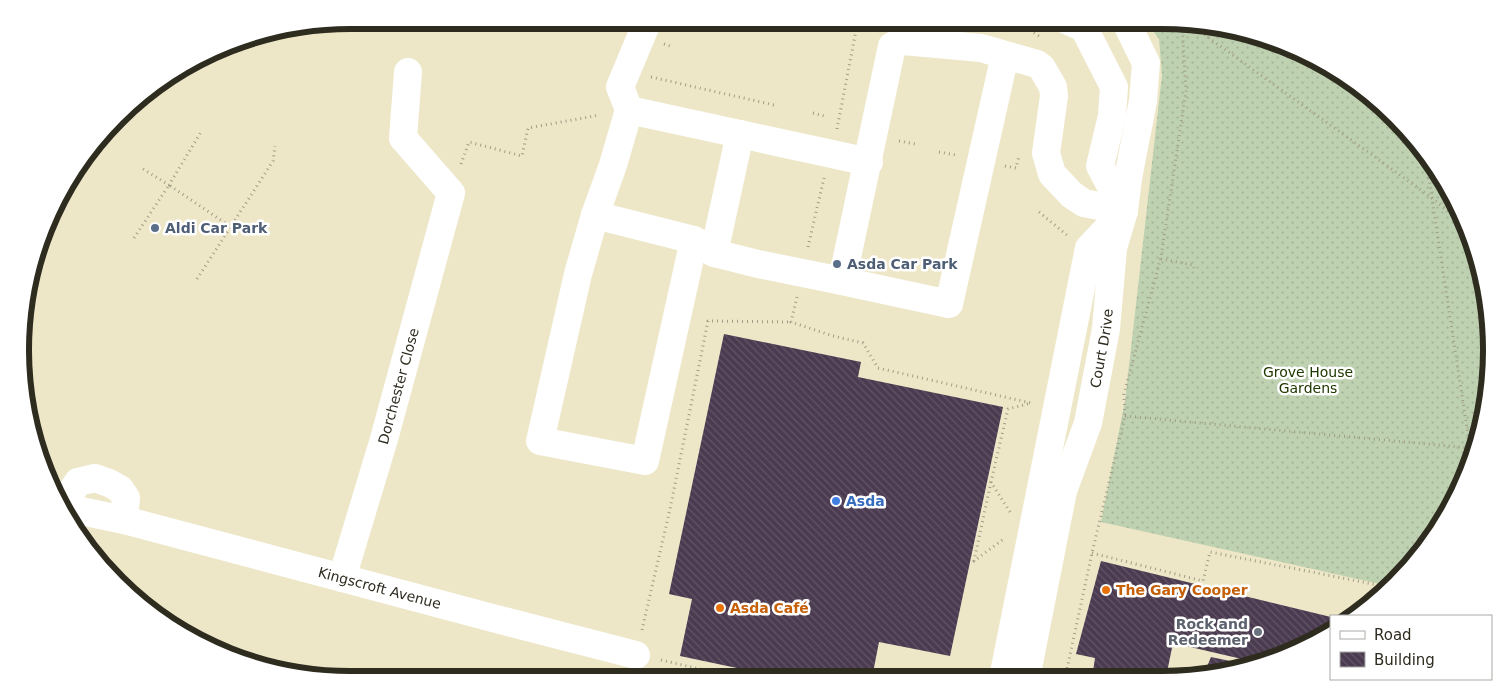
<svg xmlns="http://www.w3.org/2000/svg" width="1512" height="700" font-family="'DejaVu Sans',sans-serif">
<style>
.grass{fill:url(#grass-dots)}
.building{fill:url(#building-back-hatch)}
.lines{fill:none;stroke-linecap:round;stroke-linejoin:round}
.path{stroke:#a19c85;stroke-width:3;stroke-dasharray:1 4;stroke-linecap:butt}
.minor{stroke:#fff;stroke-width:28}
.service-dot{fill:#5c6f8a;stroke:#fff;stroke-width:2}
.shop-dot{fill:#3f7fe0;stroke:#fff;stroke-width:2}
.food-dot{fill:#e8710a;stroke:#fff;stroke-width:2}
.worship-dot{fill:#6b7280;stroke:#fff;stroke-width:2}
.labels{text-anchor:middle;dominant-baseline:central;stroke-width:5;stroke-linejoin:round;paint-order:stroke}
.service-label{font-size:14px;font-weight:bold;fill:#4e5e75;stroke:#fff;text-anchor:start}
.street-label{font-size:14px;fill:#2e2b1f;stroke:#fff}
.park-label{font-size:14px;fill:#203800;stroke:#fff}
.shop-label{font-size:14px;font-weight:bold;fill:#366cbe;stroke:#fff;text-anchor:start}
.food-label{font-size:14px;font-weight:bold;fill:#c56008;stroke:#fff;text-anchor:start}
.worship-label{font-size:14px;font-weight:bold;fill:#5b616d;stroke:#fff;text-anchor:end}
.rim{fill:none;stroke:#2e2b1f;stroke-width:6}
</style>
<defs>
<pattern id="grass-dots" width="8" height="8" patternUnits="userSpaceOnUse" patternTransform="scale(1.25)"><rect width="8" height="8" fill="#bed1b0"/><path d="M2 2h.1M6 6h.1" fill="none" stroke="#a4b497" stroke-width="1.8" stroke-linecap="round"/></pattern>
<pattern id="building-back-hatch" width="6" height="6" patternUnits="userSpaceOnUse" patternTransform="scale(1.25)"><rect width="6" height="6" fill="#4b3b51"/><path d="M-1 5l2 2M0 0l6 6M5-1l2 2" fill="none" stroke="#625566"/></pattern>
</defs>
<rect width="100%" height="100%" fill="#ede7c8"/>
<path class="grass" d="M 1145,20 L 1162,20 L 1226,26 L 1288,45 L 1345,75 L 1395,116 L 1436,166 L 1467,223 L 1486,285 L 1492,350 L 1486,414 L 1467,476 L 1424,551 L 1389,586 L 1101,522 L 1125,401 L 1162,75 L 1159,39 Z"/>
<path class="building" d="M 724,334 L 861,362 L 858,377 L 1003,407 L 950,656 L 879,642 L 872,678 L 789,679 L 680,656 L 692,599 L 669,594 Z
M 1101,561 L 1331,617 L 1331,630 L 1289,655 L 1259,663 L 1173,643 L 1166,677 L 1092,678 L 1095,658 L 1076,654 Z
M 1211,657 L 1249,665 L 1205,677 L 1194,677 L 1206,669 Z"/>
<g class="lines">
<path class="path" d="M 1188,23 L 1432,198 L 1468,228
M 1001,26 L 1021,25 L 1039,36
M 664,44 L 673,47
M 651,77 L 774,105
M 813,113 L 824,116
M 837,129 L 858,20
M 899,141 L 915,144
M 939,152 L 956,155
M 1425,153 L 1472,461
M 461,164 L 469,142 L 522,156 L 528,128 L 600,115
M 1005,166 L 1016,168 L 1019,156
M 143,169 L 169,185 L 201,132
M 1039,212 L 1068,236
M 134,238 L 169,185 L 231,227
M 808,247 L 824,178
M 1161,259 L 1193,265 L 1194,268
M 197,279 L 273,161 L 275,146
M 797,297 L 791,322 L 833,336 L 863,343 L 878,368 L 1031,403
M 1125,416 L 1470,448
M 991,482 L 974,561 L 1005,538
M 1010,512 L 991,482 L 1008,409 L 1031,403
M 1092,553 L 1203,581 L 1210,552 L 1388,587
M 642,630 L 670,509 L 708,321 L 791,322
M 661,660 L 743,679
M 1065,678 L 1092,553 L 1125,416 L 1124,394 L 1161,257 L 1186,91 L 1182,22
M 713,679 L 713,672"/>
<g class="minor">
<path d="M 1005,55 L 949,304 L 842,281 L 892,46 L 903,41 L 981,48 L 1037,64 L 1042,68 L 1053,87 L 1054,96 L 1046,153 L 1052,174 L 1072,195 L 1084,203 L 1124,211"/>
<path d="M 629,110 L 620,87 L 648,20"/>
<path d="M 595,215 L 613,165 L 629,110 L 869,162"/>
<path d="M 694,240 L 645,461 L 540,441 L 578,274 L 595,215 L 694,240 L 714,253 L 758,264 L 842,281"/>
<path d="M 714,253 L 740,134"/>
<path d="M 67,508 L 71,492 L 78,482 L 95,478 L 109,483 L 120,489 L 126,498 L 124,520"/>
<path id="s1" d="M 65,516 L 67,508 L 124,520 L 500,620 L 636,655"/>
<path id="s2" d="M 342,578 L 384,439 L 451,193 L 403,138 L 408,72"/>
<path d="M 1003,678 L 1089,248 L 1124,211 L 1100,166 L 1112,116 L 1114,87 L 1084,28 L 1066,20"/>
<path id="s3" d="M 1026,678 L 1063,491 L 1088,423 L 1106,329 L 1113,248 L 1124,211 L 1128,178 L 1143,101 L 1146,63 L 1125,20"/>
</g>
</g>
<g class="service-dot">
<circle cx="155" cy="228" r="5"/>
<circle cx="837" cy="264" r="5"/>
</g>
<circle class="shop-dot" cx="836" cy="501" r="5"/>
<g class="food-dot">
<circle cx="1106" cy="590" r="5"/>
<circle cx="720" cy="608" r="5"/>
</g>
<circle class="worship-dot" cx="1258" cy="632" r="5"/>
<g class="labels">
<g class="service-label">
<text x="165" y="228">Aldi Car Park</text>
<text x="847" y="264">Asda Car Park</text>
</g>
<g class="street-label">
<text stroke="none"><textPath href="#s3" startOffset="339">Court Drive</textPath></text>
<text stroke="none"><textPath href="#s2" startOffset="200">Dorchester Close</textPath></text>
<text stroke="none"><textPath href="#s1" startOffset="331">Kingscroft Avenue</textPath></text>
</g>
<g class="park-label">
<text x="1308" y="372">Grove House<tspan x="1308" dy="16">Gardens</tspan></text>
</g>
<g class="shop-label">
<text x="846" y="501">Asda</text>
</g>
<g class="food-label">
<text x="1116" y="590">The Gary Cooper</text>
<text x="730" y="608">Asda Café</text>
</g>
<g class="worship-label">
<text x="1248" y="624">Rock and<tspan x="1248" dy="16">Redeemer</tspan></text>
</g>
</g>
<path d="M0 0H1512V700H0ZM350 29H1162A321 321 0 0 1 1483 350V350A321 321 0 0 1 1162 671H350A321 321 0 0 1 29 350V350A321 321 0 0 1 350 29Z" fill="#fff" fill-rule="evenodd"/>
<path class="rim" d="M350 29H1162A321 321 0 0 1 1483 350V350A321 321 0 0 1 1162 671H350A321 321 0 0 1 29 350V350A321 321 0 0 1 350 29Z"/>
<rect x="1330" y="615" width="162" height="65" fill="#ffffff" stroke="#abaaa5"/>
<rect x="1340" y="631" width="25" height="8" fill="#ffffff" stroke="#abaaa5"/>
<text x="1374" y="640" font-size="15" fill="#2e2b1f">Road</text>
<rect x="1340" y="652" width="25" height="15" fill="url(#building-back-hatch)" stroke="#abaaa5"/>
<text x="1374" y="665" font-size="15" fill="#2e2b1f">Building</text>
</svg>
